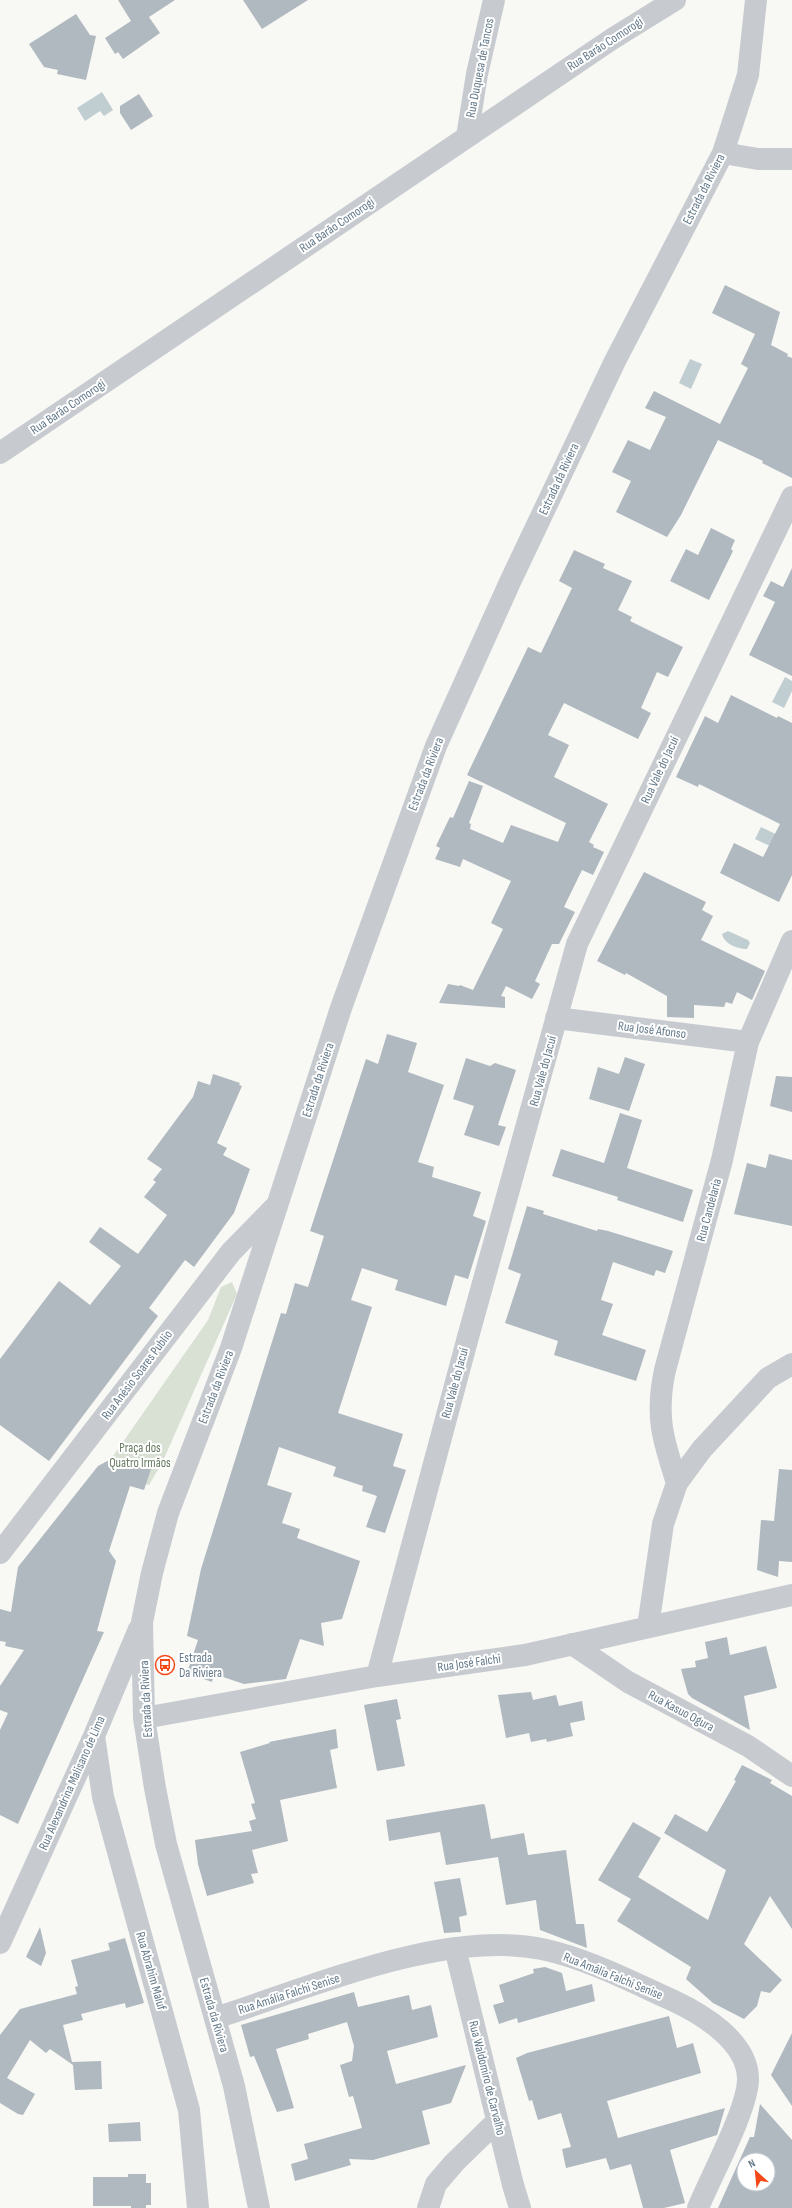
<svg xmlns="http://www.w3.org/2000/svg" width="792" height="2208" font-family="'Sofia Sans Condensed',sans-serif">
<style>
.green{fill:#d9e1d5}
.water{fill:#c0cdd1}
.building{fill:#b0b9bf;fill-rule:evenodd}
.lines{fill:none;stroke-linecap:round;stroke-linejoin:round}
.minor{stroke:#c7cbcf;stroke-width:22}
.labels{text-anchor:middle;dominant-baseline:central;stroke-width:4;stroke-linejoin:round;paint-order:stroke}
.street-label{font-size:13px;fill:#647989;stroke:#fff}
.park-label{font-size:13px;fill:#667a60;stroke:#fff}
.poi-label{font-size:13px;fill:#647989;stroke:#fff;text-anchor:start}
</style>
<rect width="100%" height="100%" fill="#f8f8f5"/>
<path class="green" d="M 232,1282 L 237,1294 L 162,1463 L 149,1485 L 102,1472 L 208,1320 L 221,1287 Z"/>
<path class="water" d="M 102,92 L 113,110 L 104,116 L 100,111 L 85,121 L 77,108 Z
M 690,359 L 702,364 L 691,389 L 679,383 Z
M 785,677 L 792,681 L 792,691 L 784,708 L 772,702 Z
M 761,827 L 784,838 L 774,848 L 755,839 Z
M 728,931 L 748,940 L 750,943 L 747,949 C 738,949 724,944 722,934 Z"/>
<path class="building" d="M 118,0 L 175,0 L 149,17 L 160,33 L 123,59 L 118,52 L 115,54 L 105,38 L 131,21 Z
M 243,0 L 308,0 L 262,29 Z
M 76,14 L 90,35 L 96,36 L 86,80 L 57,74 L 58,70 L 44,67 L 29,44 Z
M 139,94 L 153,116 L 131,130 L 120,113 L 120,106 Z
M 725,285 L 780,312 L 771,345 L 788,354 L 787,356 L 792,358 L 792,478 L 762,463 L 763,461 L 718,440 L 681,515 L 667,537 L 616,512 L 631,481 L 612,472 L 628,440 L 650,450 L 666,417 L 645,408 L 654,391 L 720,424 L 748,368 L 741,364 L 755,334 L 712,313 Z
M 711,528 L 735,540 L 731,549 L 733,551 L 709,600 L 670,581 L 686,549 L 698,555 Z
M 574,550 L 605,564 L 603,568 L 632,581 L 618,610 L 632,617 L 630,621 L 683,647 L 668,677 L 657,672 L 641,708 L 651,713 L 638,739 L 564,703 L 548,735 L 569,745 L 554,777 L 608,804 L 589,842 L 594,845 L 593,847 L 604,852 L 593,875 L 582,870 L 564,907 L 575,912 L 559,944 L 552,944 L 535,981 L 540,984 L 532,999 L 506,986 L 501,996 L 505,997 L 505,1008 L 439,1003 L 448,984 L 459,986 L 460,985 L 473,990 L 503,929 L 491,923 L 511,881 L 463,859 L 460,867 L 435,859 L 440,848 L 436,846 L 450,817 L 453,818 L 469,781 L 483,786 L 469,823 L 471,824 L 470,829 L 503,843 L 511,825 L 558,842 L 566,823 L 467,775 L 528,647 L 541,653 L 572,588 L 559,581 Z
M 792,568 L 792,676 L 749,655 L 775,602 L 763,596 L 771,581 L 783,587 Z
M 731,695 L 777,718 L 778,716 L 792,723 L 792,875 L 779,902 L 720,873 L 734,843 L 763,857 L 780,824 L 699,784 L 698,787 L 676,777 L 705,716 L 718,723 Z
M 644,872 L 706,902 L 702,910 L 713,916 L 701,940 L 765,971 L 752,1000 L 737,992 L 732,1004 L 726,1002 L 724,1007 L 694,1005 L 694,1018 L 667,1017 L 667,996 L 626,973 L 625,975 L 597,961 Z
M 387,1034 L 417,1043 L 408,1072 L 444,1085 L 418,1162 L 434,1167 L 432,1177 L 481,1192 L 473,1216 L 486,1221 L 468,1279 L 455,1275 L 446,1306 L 395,1290 L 398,1280 L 362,1268 L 351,1300 L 372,1307 L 338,1413 L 403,1434 L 393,1466 L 406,1470 L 385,1533 L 366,1527 L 377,1496 L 362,1491 L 363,1486 L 333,1476 L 336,1467 L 279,1447 L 267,1485 L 292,1493 L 282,1523 L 300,1529 L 297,1538 L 360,1561 L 342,1619 L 321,1623 L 324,1646 L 300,1639 L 286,1679 L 244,1684 L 214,1674 L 212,1682 L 187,1673 L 198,1640 L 187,1636 L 201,1569 L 281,1313 L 286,1314 L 295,1283 L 308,1287 L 324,1236 L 310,1231 L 366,1059 L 378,1064 Z
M 625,1057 L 645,1064 L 629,1111 L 589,1099 L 598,1067 L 619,1074 Z
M 466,1058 L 490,1066 L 495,1063 L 516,1070 L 498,1125 L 506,1127 L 499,1146 L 464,1135 L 474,1106 L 453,1099 Z
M 213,1074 L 240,1083 L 239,1085 L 242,1086 L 217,1143 L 227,1148 L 223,1155 L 250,1169 L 234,1213 L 194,1267 L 185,1260 L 149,1308 L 158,1316 L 49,1461 L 0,1425 L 0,1359 L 59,1281 L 90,1305 L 121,1266 L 89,1242 L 100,1227 L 138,1254 L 167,1215 L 144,1197 L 156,1182 L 153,1180 L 162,1169 L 147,1159 L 193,1097 L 198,1081 L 210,1085 Z
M 776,1076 L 792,1077 L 792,1112 L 770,1106 Z
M 620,1113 L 642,1120 L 627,1168 L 693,1190 L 683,1222 L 617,1200 L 618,1197 L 552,1176 L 561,1149 L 604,1163 Z
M 769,1154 L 792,1160 L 792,1226 L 734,1214 L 747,1163 L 766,1168 Z
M 527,1206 L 544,1211 L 543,1214 L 597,1231 L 598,1229 L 608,1231 L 673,1251 L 665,1273 L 656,1270 L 654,1276 L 613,1262 L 601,1300 L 613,1304 L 602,1335 L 646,1350 L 636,1381 L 554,1355 L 558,1341 L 505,1323 L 521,1274 L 508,1269 Z
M 111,1459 L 124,1460 L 151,1469 L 144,1490 L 130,1486 L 109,1551 L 116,1561 L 97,1631 L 104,1632 L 18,1824 L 0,1815 L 0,1730 L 8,1713 L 0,1710 L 0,1686 L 24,1650 L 5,1646 L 6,1642 L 0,1641 L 0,1609 L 11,1612 L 18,1567 L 98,1466 Z
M 779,1469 L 792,1470 L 792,1562 L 779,1561 L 778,1577 L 757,1570 L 761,1520 L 774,1521 Z
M 727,1637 L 730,1655 L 766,1646 L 777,1688 L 744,1696 L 750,1730 L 692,1698 L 688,1694 L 681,1669 L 696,1667 L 695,1661 L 708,1658 L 705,1642 Z
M 531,1692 L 533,1700 L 556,1695 L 559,1706 L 582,1701 L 585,1720 L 570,1723 L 573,1736 L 547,1742 L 546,1739 L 531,1742 L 529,1733 L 506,1738 L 498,1695 Z
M 397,1699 L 401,1719 L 396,1720 L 405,1766 L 377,1771 L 364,1705 Z
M 336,1729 L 338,1748 L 330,1750 L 337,1788 L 280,1800 L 288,1841 L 252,1850 L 258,1873 L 251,1874 L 254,1883 L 207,1896 L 198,1864 L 195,1840 L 252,1831 L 249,1821 L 256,1819 L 251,1804 L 255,1803 L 240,1752 L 270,1743 L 269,1742 Z
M 742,1765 L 772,1780 L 770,1783 L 792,1796 L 792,1929 L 770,1896 L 744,1944 L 782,1980 L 770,1993 L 761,1991 L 757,2006 L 744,2019 L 713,2003 L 686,1979 L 691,1967 L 617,1921 L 631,1899 L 598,1880 L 633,1822 L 661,1838 L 638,1877 L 708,1920 L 726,1870 L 664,1833 L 675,1814 L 707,1832 L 736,1781 L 734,1780 Z
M 483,1804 L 485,1805 L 491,1839 L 524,1833 L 528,1855 L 566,1850 L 576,1924 L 584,1924 L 587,1948 L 540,1930 L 536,1900 L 506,1905 L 498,1857 L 446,1865 L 440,1832 L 389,1841 L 386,1820 Z
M 460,1878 L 467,1915 L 459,1917 L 461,1932 L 444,1933 L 434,1882 Z
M 40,1927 L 46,1953 L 41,1966 L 26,1957 Z
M 125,1938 L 144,2003 L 126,2008 L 125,2003 L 81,2014 L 83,2020 L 63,2025 L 72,2062 L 101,2061 L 102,2089 L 75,2090 L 73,2065 L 50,2049 L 46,2053 L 30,2040 L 7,2078 L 35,2094 L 23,2115 L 18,2114 L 0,2103 L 0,2035 L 20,2009 L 77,1994 L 75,1987 L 78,1986 L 71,1960 L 110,1950 L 108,1943 Z
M 545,1967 L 562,1973 L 566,1991 L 592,1984 L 595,2001 L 518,2023 L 517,2018 L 499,2024 L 493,2005 L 504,2002 L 499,1985 L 534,1973 L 533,1969 Z
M 354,1992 L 358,2007 L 409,1995 L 412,2010 L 431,2005 L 438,2037 L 387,2051 L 396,2084 L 466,2065 L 451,2103 L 422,2111 L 430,2144 L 373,2160 L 349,2159 L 351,2165 L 295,2181 L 291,2164 L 308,2159 L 304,2144 L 362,2128 L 353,2096 L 349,2097 L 340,2065 L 352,2061 L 354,2046 L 347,2022 L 308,2034 L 309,2039 L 276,2049 L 294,2108 L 277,2112 L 254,2056 L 250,2057 L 241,2025 Z
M 669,2016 L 677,2048 L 693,2043 L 701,2073 L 607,2101 L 618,2138 L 725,2108 L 717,2135 L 670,2150 L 685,2203 L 664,2208 L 643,2208 L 631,2164 L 610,2170 L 606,2158 L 566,2168 L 562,2149 L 571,2147 L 561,2113 L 538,2120 L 532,2100 L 529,2101 L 516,2058 L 527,2053 Z
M 792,2033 L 792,2106 L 771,2075 Z
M 760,2104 L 792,2140 L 792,2208 L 718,2208 L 750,2137 L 754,2137 ZM 744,2160 L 768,2160 L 768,2184 L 744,2184 Z
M 140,2122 L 141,2141 L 109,2142 L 108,2124 Z
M 128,2174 L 146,2174 L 146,2183 L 151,2183 L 151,2205 L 146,2205 L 146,2208 L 131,2208 L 131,2206 L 93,2206 L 93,2177 L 128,2177 Z"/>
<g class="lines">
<path class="minor" d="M 467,137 L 477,74 L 494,0
M 723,153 L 758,159 L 792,159
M 0,453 L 612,39 L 675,0
M 556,1018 L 748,1042
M 677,1483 C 663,1440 655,1416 665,1370 L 722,1160 L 748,1042 L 792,941
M 0,1553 L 231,1252 L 276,1206
M 648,1627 L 663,1524 L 677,1483 L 702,1449 L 768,1378 L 792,1364
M 572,1644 L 628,1682 L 748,1746 L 792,1776
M 377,1676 L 468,1337 L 577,944 L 792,497
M 144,1718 L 377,1676 L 525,1655 L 792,1595
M 94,1736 L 103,1797 L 189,2110 L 198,2208
M 0,1943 L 94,1736 L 139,1629
M 455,1948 L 513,2185 L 520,2208
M 215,2018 C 310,1988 443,1929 542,1949 C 588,1959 630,1981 672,2000 C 702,2014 747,2041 748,2078 C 749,2107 710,2178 698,2208
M 259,2208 L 234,2086 L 166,1844 L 155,1788 L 144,1718 L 142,1622 L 152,1573 L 168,1513 L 231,1348 L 341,1008 L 436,746 L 510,582 L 615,361 L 723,153 L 748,75 L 756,0
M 428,2208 L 436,2184 L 454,2163 L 497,2121"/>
</g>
<defs>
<g id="bus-ring" transform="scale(1)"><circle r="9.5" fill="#fff" stroke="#f54818" stroke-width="1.5"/><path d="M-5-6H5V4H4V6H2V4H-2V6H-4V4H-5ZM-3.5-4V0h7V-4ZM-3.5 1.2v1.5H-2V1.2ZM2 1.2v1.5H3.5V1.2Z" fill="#f54818"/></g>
</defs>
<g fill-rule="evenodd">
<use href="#bus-ring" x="165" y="1665"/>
</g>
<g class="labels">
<g class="street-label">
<text transform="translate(605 44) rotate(-33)">Rua Barão Comorogi</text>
<text transform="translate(480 68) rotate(-79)">Rua Duquesa de Tancos</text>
<text transform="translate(704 189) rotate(-63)">Estrada da Riviera</text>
<text transform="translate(337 225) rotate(-34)">Rua Barão Comorogi</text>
<text transform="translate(68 407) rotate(-34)">Rua Barão Comorogi</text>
<text transform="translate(559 479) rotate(-65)">Estrada da Riviera</text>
<text transform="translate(660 770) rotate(-65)">Rua Vale do Jacuí</text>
<text transform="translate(426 774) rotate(-69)">Estrada da Riviera</text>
<text transform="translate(652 1030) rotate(7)">Rua José Afonso</text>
<text transform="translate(543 1071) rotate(-75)">Rua Vale do Jacuí</text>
<text transform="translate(318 1080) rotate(-72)">Estrada da Riviera</text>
<text transform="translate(709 1210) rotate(-75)">Rua Candelaria</text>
<text transform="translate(137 1375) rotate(-53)">Rua Anésio Soares Publio</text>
<text transform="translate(455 1383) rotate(-75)">Rua Vale do Jacuí</text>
<text transform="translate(216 1387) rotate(-69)">Estrada da Riviera</text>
<text transform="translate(469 1663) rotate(-8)">Rua José Falchi</text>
<text transform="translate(146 1699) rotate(-93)">Estrada da Riviera</text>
<text transform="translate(681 1711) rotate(28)">Rua Kasuo Ogura</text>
<text transform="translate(72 1783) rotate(-66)">Rua Alexandrina Malisano de Lima</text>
<text transform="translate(151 1971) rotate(74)">Rua Abrahim Maluf</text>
<text transform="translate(613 1976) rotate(22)">Rua Amália Falchi Senise</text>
<text transform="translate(289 1994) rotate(-18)">Rua Amália Falchi Senise</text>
<text transform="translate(214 2015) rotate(74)">Estrada da Riviera</text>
<text transform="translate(487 2078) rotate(76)">Rua Waldomiro de Carvalho</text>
</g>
<g class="park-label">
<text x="140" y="1448">Praça dos<tspan x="140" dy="15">Quatro Irmãos</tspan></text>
</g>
<g class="poi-label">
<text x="179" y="1658">Estrada<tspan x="179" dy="15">Da Riviera</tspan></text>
</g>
</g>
<g transform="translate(756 2172) rotate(333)"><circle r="19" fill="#ffffff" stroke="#c1c9d0"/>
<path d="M0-3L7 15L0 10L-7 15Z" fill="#f54818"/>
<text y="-6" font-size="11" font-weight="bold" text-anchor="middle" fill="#647989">N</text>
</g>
</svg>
